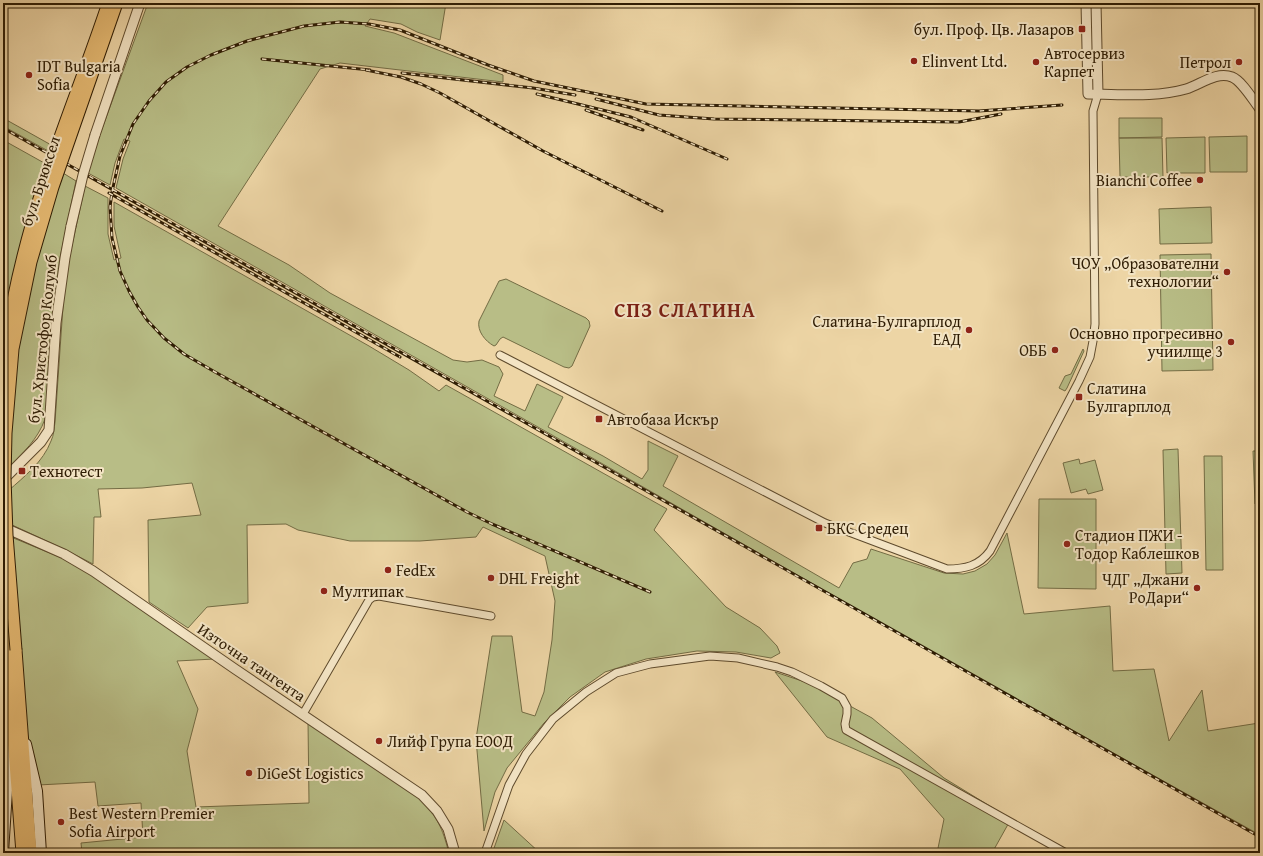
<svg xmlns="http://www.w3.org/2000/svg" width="1263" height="856" font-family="'Gentium Book Plus',serif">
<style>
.green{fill:#b8bd86;stroke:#736c44}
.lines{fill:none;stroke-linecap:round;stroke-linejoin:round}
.minor-casing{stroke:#5e4a2c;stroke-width:9}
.tertiary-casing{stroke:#5e4a2c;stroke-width:11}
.secondary-casing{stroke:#2e1c03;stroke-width:12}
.primary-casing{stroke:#2e1c03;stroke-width:13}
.minor{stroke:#f3e4c4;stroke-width:7}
.tertiary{stroke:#f3e4c4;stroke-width:9}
.secondary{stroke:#f3e4c4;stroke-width:10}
.primary{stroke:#e6ba72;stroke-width:11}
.rail-casing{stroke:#2e1c03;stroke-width:3}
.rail{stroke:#f3e4c4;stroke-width:1.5;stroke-dasharray:4.5;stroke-linecap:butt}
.tertiary-bridge-casing{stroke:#5e4a2c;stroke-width:11;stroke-linecap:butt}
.primary-bridge-casing{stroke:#2e1c03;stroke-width:13;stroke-linecap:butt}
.tertiary-bridge{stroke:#f3e4c4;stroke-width:9}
.primary-bridge{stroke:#e6ba72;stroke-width:11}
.poi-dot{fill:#8f2418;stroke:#f3e4c4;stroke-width:1.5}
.labels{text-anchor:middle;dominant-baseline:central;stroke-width:4;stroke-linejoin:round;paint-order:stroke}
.poi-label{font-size:16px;fill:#2e1c03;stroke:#f3e4c4;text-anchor:start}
.street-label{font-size:16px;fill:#2e1c03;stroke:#f3e4c4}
.district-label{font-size:20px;font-weight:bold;letter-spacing:1px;fill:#7a1f14;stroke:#f3e4c4}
</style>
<rect width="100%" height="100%" fill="#edd5a5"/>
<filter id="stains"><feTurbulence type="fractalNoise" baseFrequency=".005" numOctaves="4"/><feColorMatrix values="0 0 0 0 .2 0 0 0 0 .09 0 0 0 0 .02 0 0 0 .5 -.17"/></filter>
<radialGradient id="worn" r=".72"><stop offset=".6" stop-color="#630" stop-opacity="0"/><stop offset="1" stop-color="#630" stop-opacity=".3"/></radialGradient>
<path class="green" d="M 148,3 L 446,3 L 440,40 L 417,32 L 401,24 L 370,19 L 365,26 L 394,33 L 503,75 L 503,82 L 340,63 L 320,69 L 218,226 L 289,265 L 330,293 L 453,360 L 467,362 L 482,360 L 499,367 L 503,374 L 494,396 L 525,411 L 537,384 L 563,397 L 548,427 L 603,456 L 642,479 L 648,470 L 648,441 L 678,456 L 663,486 L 839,588 L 853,563 L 867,559 L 871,549 L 944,573 L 963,574 L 975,571 L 987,564 L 995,555 L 1007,533 L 1024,614 L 1110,606 L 1113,671 L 1154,669 L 1169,741 L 1202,690 L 1208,731 L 1259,723 L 1260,732 L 1260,835 L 913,641 L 545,431 L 116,188 L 123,159 L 130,141 L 124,139 L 115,163 L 110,185 L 88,173 L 99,137 Z
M 3,118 L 53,146 L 50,152 L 3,126 Z
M 1119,118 L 1162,118 L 1162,137 L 1119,138 Z
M 1247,136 L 1247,172 L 1210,172 L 1209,137 Z
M 1205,137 L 1205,173 L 1167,173 L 1166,138 Z
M 1119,138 L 1162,138 L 1163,177 L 1120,177 Z
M 3,140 L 46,164 L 3,328 Z
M 63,173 L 76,181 L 60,258 L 45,419 C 38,439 23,453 8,468 L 14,373 L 36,258 Z
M 85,186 L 108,198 L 108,234 L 114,260 L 121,258 L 114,226 L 114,202 L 369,346 L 409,370 L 439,391 L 446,385 L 667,509 L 654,530 L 726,607 L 760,628 L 777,646 L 780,653 L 771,658 L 736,652 L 697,651 L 646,659 L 605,672 L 570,697 L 544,723 L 507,768 L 495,792 L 484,831 L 476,739 L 492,636 L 512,636 L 522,712 L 535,716 L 544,692 L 552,640 L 555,601 L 545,556 L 483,527 L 476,537 L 420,541 L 350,541 L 298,530 L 286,524 L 247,525 L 248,603 L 207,607 L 188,628 L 149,602 L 148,520 L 201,515 L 192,483 L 142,488 L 98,489 L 101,517 L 94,517 L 93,564 L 66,550 L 10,524 L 8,491 C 25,476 43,462 51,441 C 54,435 54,428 55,422 L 64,292 L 69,259 Z
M 1211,207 L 1212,243 L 1160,244 L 1159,209 Z
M 1211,254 L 1213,370 L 1162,371 L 1160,255 Z
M 506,279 L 586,318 L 589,321 L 590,326 L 572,366 L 569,368 L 564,367 L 503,337 L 500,339 L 496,345 L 494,346 C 485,341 477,331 479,321 L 499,281 Z
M 1083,349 L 1084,351 L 1067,388 L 1065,391 L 1059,388 L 1065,376 L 1071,374 Z
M 1178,449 L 1182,573 L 1166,574 L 1163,450 Z
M 1253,451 L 1260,451 L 1260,504 L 1255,504 Z
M 1204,456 L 1222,456 L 1223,570 L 1206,570 Z
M 1079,459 L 1080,464 L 1095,460 L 1103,490 L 1088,494 L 1086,489 L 1071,493 L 1063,463 Z
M 1039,499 L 1096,499 L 1096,589 L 1038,588 Z
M 11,537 L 62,558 L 90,574 L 214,659 L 177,661 L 198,709 L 187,751 L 196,807 L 309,803 L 308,721 L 419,798 C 438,818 442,827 449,853 L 82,853 L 81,843 L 143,837 L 141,803 L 98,806 L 95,782 L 38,785 L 25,723 Z
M 775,672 L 808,683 L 872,718 L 944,778 L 1011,819 L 992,853 L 937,853 L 944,819 L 900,769 L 827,737 Z
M 504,820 L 540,853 L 494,853 L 493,851 Z"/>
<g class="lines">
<g class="minor-casing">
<path id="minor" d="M 500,355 L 825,523 L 947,569 C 965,569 979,566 990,551 L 1079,381 L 1090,357 L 1093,341 L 1095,324 L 1093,111 L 1098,94
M 303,714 L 369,600 L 373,597 L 379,596 L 491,616
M 485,853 L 509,785 L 526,754 L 553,719 L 586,692 L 616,673 L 650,664 L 710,656 L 738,658 L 777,667 L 792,672 L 821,686 L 842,698 L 847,707 L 847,714 L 845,724 L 846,730 L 1066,853"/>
</g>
<g class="tertiary-casing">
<path id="tertiary" d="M 1086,3 L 1088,94 C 1120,94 1155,98 1186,89 C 1200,85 1216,71 1232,77 C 1242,81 1253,100 1260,109
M 1096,3 L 1098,94
M 95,135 L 140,3
M 3,480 L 41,442 L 49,430 L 56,323 L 65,258 L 71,226
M 3,527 L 64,554 L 93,571 L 235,669 L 422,795 L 437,811 L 448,829 L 455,853"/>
</g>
<g class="secondary-casing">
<path id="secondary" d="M 26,744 L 37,791 L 41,853
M 3,853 L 10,743"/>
</g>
<g class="primary-casing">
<path id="primary" d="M 3,608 L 22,853
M 16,650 L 31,853"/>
</g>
<use href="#minor" class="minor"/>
<use href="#tertiary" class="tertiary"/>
<use href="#secondary" class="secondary"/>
<use href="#primary" class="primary"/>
<g class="rail-casing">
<path id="rail" d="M 262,59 L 370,70
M 366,70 L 401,77 L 421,84 L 440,93 L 543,151 L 662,211
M 402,73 L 533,88 L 575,95
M 537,94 L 631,117 L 727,159
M 596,99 L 659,115 L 714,119 L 959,122 L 1001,114
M 586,110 L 643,130
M 3,128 C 423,363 840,602 1260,837
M 109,193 L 400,357
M 650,592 L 492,524 L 467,512 L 215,372 L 184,354 L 164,338 L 147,320 L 138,307 L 129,291 L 120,271 L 112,238 L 110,207 L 112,192 L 120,156 L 133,124 L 149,101 L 166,82 L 187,67 L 211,55 L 247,41 L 304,26 L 340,22 L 369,24 L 400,30 L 488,65 L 534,81 L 646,104 L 979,111 L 1062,105"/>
</g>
<use href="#rail" class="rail"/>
<g class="tertiary-bridge-casing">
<path id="tertiary-bridge" d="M 71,226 L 83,175 L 95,135"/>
</g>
<g class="primary-bridge-casing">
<path id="primary-bridge" d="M 3,363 C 10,302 25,242 44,183 C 64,123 88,63 108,3
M 16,650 L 7,535 L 5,478 L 6,433 L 13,349 L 31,262 L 53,187 L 117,3"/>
</g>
<use href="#tertiary-bridge" class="tertiary-bridge"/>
<use href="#primary-bridge" class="primary-bridge"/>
</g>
<g class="poi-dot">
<rect x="1078" y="25" width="8" height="8" rx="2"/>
<circle cx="914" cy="61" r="4"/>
<circle cx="1036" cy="62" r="4"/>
<circle cx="1239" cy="62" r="4"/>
<circle cx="29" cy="75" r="4"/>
<circle cx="1200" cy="180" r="4"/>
<circle cx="1227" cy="272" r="4"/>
<circle cx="969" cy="330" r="4"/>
<circle cx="1231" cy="342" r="4"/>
<circle cx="1055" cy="350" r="4"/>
<rect x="1075" y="393" width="8" height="8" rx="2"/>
<rect x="595" y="415" width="8" height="8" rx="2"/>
<rect x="18" y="467" width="8" height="8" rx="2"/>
<rect x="815" y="524" width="8" height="8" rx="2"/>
<circle cx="1067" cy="544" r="4"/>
<circle cx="388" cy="570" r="4"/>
<circle cx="491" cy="578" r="4"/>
<circle cx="1197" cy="588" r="4"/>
<circle cx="324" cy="591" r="4"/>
<circle cx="379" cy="741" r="4"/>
<circle cx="249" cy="773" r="4"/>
<circle cx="61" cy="822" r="4"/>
</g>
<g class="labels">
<g class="poi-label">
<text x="1074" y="29" text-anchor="end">бул. Проф. Цв. Лазаров</text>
<text x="1044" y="53">Автосервиз<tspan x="1044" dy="18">Карпет</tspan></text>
<text x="922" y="61">Elinvent Ltd.</text>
<text x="1231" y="62" text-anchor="end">Петрол</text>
<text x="37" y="66">IDT Bulgaria<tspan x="37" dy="18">Sofia</tspan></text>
<text x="1192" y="180" text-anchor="end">Bianchi Coffee</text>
<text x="1219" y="263" text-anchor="end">ЧОУ „Образователни<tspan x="1219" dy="18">технологии“</tspan></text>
<text x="961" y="321" text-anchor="end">Слатина-Булгарплод<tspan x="961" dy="18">ЕАД</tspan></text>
<text x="1223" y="333" text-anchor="end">Основно прогресивно<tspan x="1223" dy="18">учиилще 3</tspan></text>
<text x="1047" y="350" text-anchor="end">ОББ</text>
<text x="1087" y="388">Слатина<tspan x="1087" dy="18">Булгарплод</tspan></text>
<text x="607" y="419">Автобаза Искър</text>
<text x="30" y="471">Технотест</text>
<text x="827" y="528">БКС Средец</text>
<text x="1075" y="535">Стадион ПЖИ -<tspan x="1075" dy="18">Тодор Каблешков</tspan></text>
<text x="396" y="570">FedEx</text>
<text x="499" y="578">DHL Freight</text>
<text x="1189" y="579" text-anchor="end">ЧДГ „Джани<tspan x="1189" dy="18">РоДари“</tspan></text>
<text x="332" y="591">Мултипак</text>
<text x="387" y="741">Лийф Група ЕООД</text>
<text x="257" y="773">DiGeSt Logistics</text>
<text x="69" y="813">Best Western Premier<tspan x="69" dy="18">Sofia Airport</tspan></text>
</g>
<g class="street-label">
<text transform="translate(40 181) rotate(-72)">бул. Брюксел</text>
<text transform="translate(42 339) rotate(-84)">бул. Христофор Колумб</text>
<text transform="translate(252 662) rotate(34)">Източна тангента</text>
</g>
<g class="district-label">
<text x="685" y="309">СПЗ СЛАТИНА</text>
</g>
</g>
<rect width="1263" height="856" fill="none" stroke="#edd5a5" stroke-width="16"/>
<rect x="4" y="4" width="1255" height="848" fill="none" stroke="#2e1c03" stroke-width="2"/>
<rect x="8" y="8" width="1247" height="840" fill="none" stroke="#2e1c03"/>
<rect width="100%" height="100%" filter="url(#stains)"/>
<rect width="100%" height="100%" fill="url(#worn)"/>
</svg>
